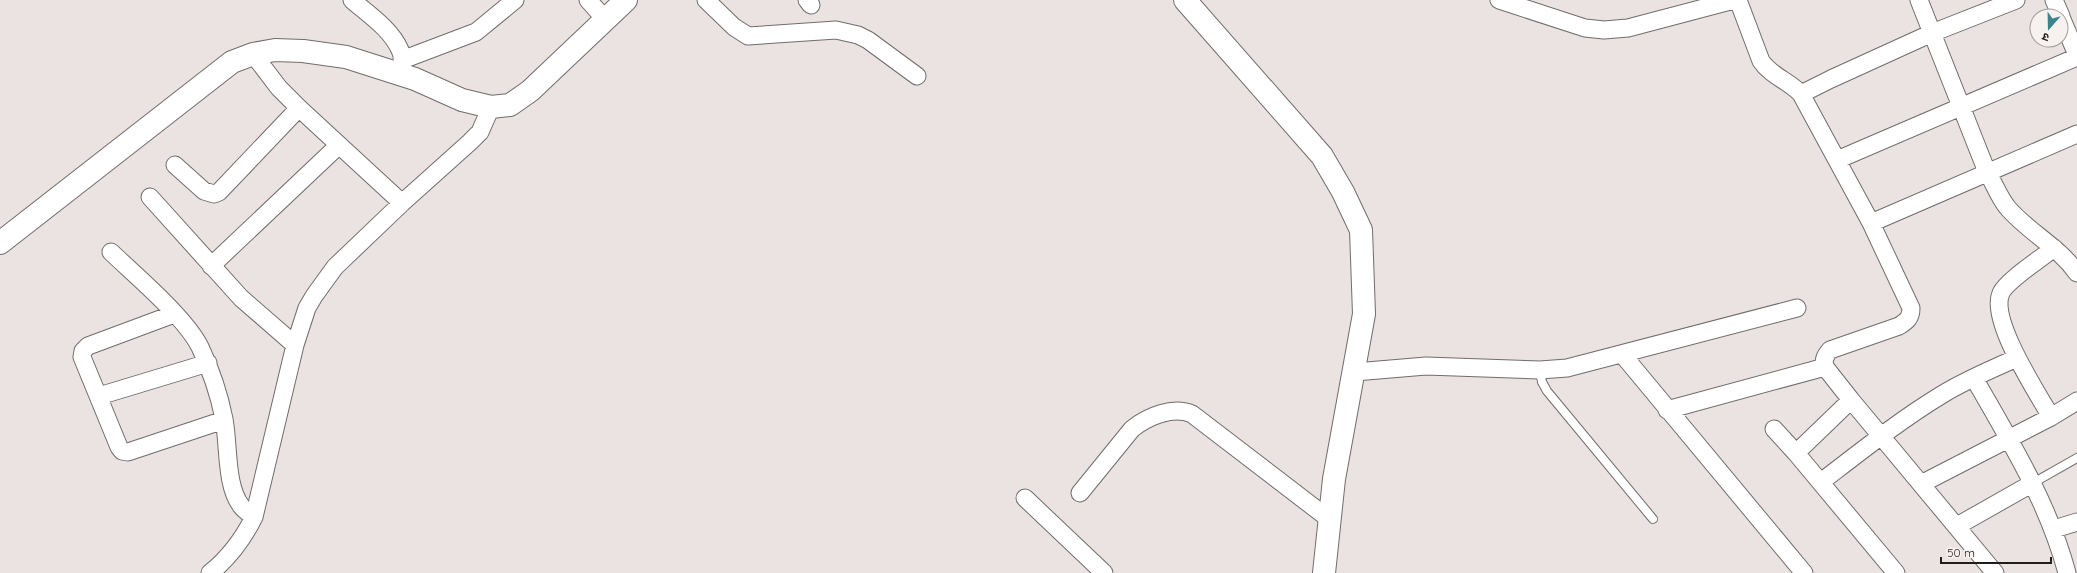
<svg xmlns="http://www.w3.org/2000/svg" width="2077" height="573" font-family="Quicksand,'Noto Sans Devanagari',sans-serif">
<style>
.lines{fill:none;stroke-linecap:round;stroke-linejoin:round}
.lane-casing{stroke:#716c6b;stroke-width:10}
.street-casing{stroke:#716c6b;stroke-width:19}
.secondary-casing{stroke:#716c6b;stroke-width:24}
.lane{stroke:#fff;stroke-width:8}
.street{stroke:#fff;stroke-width:17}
.secondary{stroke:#fff;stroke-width:22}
</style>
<rect width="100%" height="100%" fill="#eae3e2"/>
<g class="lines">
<g class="lane-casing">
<path id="lane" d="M 1540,370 L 1542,382 L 1547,391 L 1653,519
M 2033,483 L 2077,458"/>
</g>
<g class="street-casing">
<path id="street" d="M 352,0 C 368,14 391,29 400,50 C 403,56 403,64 403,71
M 588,0 L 605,19
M 706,0 L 734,27 L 748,36 L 836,30 L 858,35 L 868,40 L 917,76
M 807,0 L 811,5
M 1499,0 L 1585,28 L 1604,30 L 1628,28 L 1734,0
M 1738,0 L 1761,61 C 1771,76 1789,81 1801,94 L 1871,223 L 1911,308 C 1911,318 1907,321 1899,326 L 1830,350 C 1825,356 1823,360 1825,367 L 1851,400 L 1995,573
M 1919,0 L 1987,172 C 1994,183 1999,197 2007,207 C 2028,232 2058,246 2077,273
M 2054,0 L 2061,16
M 2061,17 L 2077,55
M 253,54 L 279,88 L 299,108 L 402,203
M 402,60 L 476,32 L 515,0
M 1801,94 L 1831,79 L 1932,33 L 2016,0
M 1837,160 L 2077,57
M 175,165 L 204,191 L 214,194 L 219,192 L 299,108
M 150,197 L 241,298 L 295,345
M 1871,223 L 2077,134
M 111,252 C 136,276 185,317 200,347 C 211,370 219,394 224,419 C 229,444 225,487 242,507 C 245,511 250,514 254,517
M 211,266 L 339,145
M 174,314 L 88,346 L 83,351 L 82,357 L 119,447 L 122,451 L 128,452 L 224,420
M 1622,354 L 1804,573
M 1355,372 L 1426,366 L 1540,370 L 1567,368 L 1797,308
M 1974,378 C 2010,441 2048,502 2067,573
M 99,396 L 208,363
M 1667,410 L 1825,367
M 2051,417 C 2037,392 1989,320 2001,293 C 2007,280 2042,258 2054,248
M 1774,429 L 1796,453 L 1896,573
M 1796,453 L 1851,400
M 1821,482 C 1860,452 1900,420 1943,394 C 1966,380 1992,369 2017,358
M 1921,484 L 2051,417 L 2077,401
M 1080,493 L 1132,429 C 1148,416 1173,406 1192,414 L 1329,519
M 1025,498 L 1104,573
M 1957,526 L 2033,483
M 2054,529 L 2077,522
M 210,573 C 230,557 243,539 254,517 L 295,345 L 307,308 L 314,296 L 335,267 L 402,203 L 470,142 L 480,132 L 491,107"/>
</g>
<g class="secondary-casing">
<path id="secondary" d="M 1185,0 L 1322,156 L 1343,192 L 1361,230 L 1364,314 L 1334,479 L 1324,573
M 0,243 L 232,62 L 253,54 L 275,50 L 303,51 L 346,57 L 415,79 L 462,100 L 491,107 L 510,105 L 530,91 L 626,0"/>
</g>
<use href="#lane" class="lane"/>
<use href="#street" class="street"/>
<use href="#secondary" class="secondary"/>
</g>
<g transform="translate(2049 28) rotate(200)"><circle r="19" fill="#f7f1ef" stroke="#a19c9b"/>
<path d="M0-3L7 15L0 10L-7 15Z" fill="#3c848b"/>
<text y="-6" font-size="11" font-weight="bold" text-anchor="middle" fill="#201d1d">उ</text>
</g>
<path d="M1941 557v6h110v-6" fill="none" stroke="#201d1d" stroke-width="2"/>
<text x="1947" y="557" font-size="12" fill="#201d1d" stroke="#f7f1ef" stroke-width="3" paint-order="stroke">50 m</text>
</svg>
